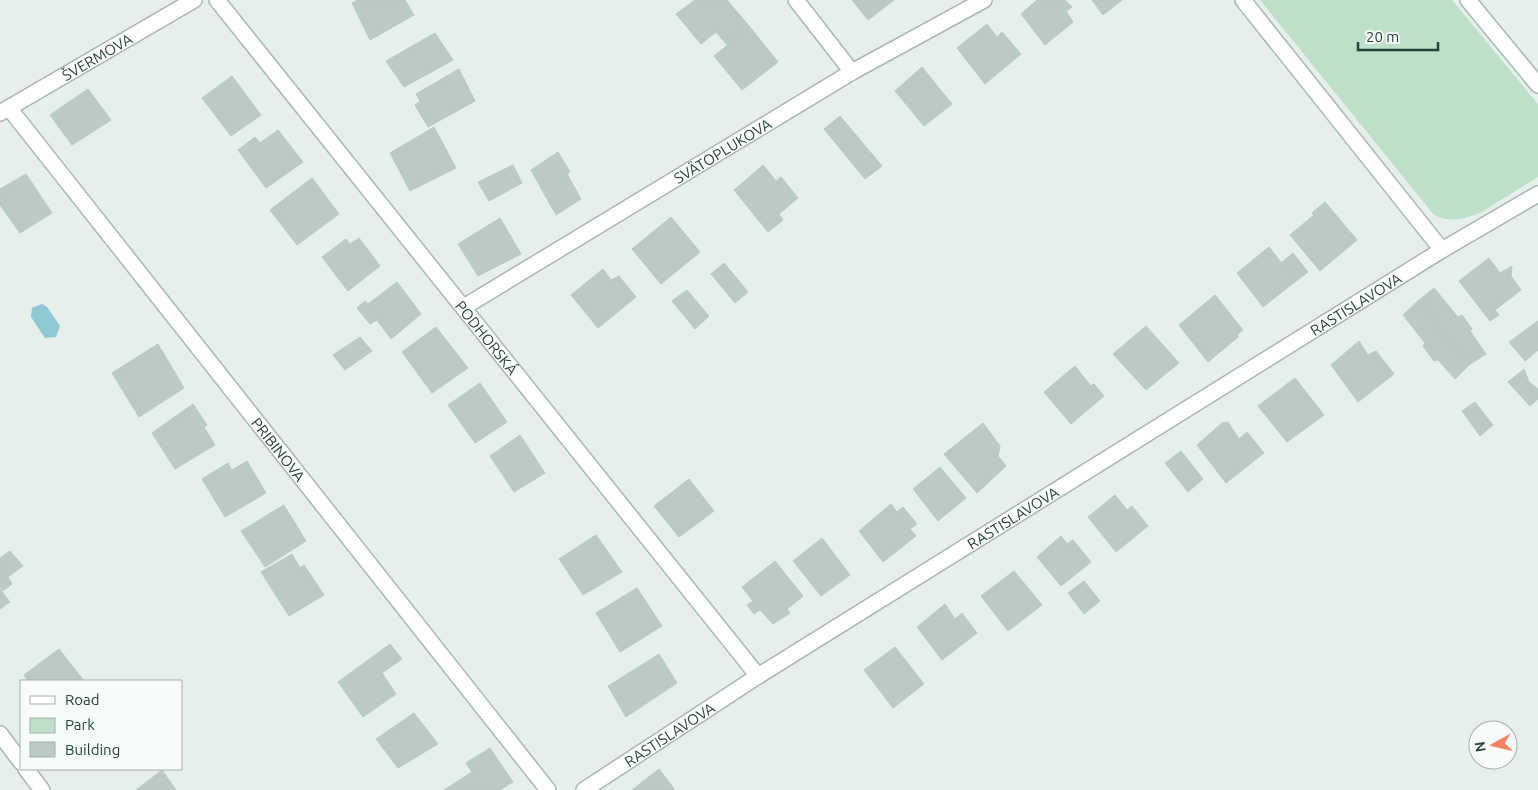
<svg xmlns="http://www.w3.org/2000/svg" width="1538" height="790" font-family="Ubuntu,sans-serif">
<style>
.green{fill:#bfe0c8}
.water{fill:#8ec9d4}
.building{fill:#bbcac4;stroke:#b8c9c2}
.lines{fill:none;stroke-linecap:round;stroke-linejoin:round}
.minor-casing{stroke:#a8b8b2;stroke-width:18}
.minor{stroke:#fff;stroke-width:15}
.labels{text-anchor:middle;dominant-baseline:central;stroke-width:4.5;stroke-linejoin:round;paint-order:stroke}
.street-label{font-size:15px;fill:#24423a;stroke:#f7fbf9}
</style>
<rect width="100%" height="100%" fill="#e6efeb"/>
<path class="green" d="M 1260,0 L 1452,0 L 1538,104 L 1538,177 L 1480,213 C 1463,219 1451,223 1434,215 Z"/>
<path class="water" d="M 42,304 L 47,307 L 60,326 L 56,337 L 45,338 L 31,317 L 32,308 Z"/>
<path class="building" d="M 358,0 L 405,0 L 414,15 L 370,40 L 352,3 Z
M 695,0 L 727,0 L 750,27 L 727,45 L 716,32 L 701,44 L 676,14 Z
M 852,0 L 894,0 L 868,20 Z
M 1037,0 L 1065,0 L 1072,7 L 1066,11 L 1073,22 L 1045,45 L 1021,14 Z
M 1092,0 L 1122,0 L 1103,15 Z
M 987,24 L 997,37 L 1002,32 L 1021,54 L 985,84 L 957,48 Z
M 750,27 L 778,62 L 742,90 L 714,56 Z
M 435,33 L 453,60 L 404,87 L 386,61 Z
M 922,67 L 952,104 L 924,126 L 895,91 Z
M 459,69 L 475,101 L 428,127 L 415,105 L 420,101 L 416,94 Z
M 232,76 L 261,115 L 231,136 L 202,98 Z
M 88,89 L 111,120 L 72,145 L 50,115 Z
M 840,116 L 882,166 L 865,179 L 824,129 Z
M 434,127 L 456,168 L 410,191 L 390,153 Z
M 278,130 L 303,162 L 266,188 L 238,150 L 255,137 L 260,143 Z
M 558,152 L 570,172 L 567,174 L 581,199 L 556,215 L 531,170 Z
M 513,165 L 522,183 L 489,201 L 478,182 Z
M 763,165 L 776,181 L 781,177 L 798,198 L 779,214 L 783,220 L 768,232 L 734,190 Z
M 26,174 L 52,213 L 20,233 L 0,205 L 0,189 Z
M 312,178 L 339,214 L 297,245 L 270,210 Z
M 1325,202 L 1357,240 L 1320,271 L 1290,235 L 1314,215 L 1312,213 Z
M 671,217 L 700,252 L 661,284 L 632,249 Z
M 500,218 L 521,254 L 478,276 L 458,244 Z
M 359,238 L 380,266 L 348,291 L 322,257 L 346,239 L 350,244 Z
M 1269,247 L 1296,281 L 1263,307 L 1237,273 Z
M 1293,253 L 1308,272 L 1296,281 L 1282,262 Z
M 1489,258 L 1500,273 L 1512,266 L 1511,276 L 1521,290 L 1495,310 L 1499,315 L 1490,321 L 1459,281 Z
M 724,263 L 739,281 L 726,292 L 711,274 Z
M 603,269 L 611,280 L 619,276 L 636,297 L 598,328 L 571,295 Z
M 739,281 L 748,292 L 735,303 L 726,292 Z
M 397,282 L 421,314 L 391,339 L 377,320 L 370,324 L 357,308 L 365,301 L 368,304 Z
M 1434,288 L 1458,317 L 1462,315 L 1472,329 L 1470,331 L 1486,354 L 1469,365 L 1418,301 Z
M 687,290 L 709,316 L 695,329 L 672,301 Z
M 1215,295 L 1243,330 L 1237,335 L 1238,337 L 1208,362 L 1179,325 Z
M 1418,301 L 1469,365 L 1455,379 L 1438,360 L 1434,361 L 1423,346 L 1425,343 L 1403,315 Z
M 1538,321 L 1538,350 L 1525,361 L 1509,342 Z
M 1146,326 L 1179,363 L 1146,390 L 1113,354 Z
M 436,327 L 468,368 L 432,393 L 402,352 Z
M 360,337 L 372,351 L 345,370 L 333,355 Z
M 1359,341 L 1368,355 L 1376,351 L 1394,374 L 1358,402 L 1331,365 Z
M 158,344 L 184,388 L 139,417 L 112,373 Z
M 1075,366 L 1091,386 L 1094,384 L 1104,396 L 1071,424 L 1044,392 Z
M 1524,369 L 1529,382 L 1538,389 L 1538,399 L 1530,406 L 1508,382 Z
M 1295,378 L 1324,415 L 1287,442 L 1258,406 Z
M 480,383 L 507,422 L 475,443 L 448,405 Z
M 1475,402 L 1493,425 L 1480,436 L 1462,411 Z
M 193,404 L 207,425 L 204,427 L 215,445 L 175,469 L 152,433 Z
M 1228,422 L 1239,439 L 1247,432 L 1264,453 L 1226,483 L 1197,445 L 1222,423 Z
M 983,423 L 1000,446 L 998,456 L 1006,466 L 977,493 L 944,454 Z
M 520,435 L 545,473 L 514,492 L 490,456 Z
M 1181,451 L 1203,479 L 1188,492 L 1165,463 Z
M 247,461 L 266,493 L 225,517 L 202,479 L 228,463 L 232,470 Z
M 940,467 L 966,498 L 938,521 L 913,489 Z
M 689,479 L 714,511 L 679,537 L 654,506 Z
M 1115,495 L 1127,510 L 1132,506 L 1148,526 L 1116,552 L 1088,517 Z
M 891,504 L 897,512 L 903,507 L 917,524 L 910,529 L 916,536 L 883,562 L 859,531 Z
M 284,505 L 306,541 L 265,567 L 241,531 Z
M 596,535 L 622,572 L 583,595 L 559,559 Z
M 1061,536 L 1067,544 L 1073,540 L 1091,562 L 1061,586 L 1037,557 Z
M 822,538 L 850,575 L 821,596 L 793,561 Z
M 10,551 L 23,566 L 8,577 L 12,584 L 3,591 L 0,587 L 0,558 Z
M 292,554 L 300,568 L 304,565 L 324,595 L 289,616 L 261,572 Z
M 775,561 L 803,596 L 787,609 L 790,613 L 773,624 L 760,610 L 754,614 L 747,605 L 753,601 L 742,587 Z
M 1014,571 L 1042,605 L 1008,631 L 981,596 Z
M 1084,581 L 1100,601 L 1084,614 L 1068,593 Z
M 637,588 L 662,626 L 620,652 L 596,613 Z
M 0,589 L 10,602 L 0,609 Z
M 945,604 L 955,619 L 962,613 L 977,633 L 942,660 L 917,627 Z
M 390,644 L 402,659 L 382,673 L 396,694 L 363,717 L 338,682 Z
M 895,647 L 924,684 L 893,708 L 864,670 Z
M 59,649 L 84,681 L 28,681 L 24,675 Z
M 659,654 L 677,683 L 626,717 L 608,686 Z
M 414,713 L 438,744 L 398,768 L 376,739 Z
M 490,748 L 513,782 L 500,790 L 444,790 L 472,772 L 466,763 Z
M 659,769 L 675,790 L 632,790 Z
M 162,770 L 176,790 L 136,790 Z"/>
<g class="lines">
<g class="minor-casing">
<g id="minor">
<path id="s1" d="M 217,0 L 758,676"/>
<path d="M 796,0 L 852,72"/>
<path d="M 1243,0 L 1442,250"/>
<path d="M 1468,0 L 1538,85"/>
<path id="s2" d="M 9,108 L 548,790"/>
<path id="s3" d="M 0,113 L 194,0"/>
<path id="s4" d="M 464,307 L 852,72 L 984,0"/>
<path d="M 0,734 L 21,762"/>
<path d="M 26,769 L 42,790"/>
<path id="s5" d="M 584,790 L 758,676 L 1442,250 L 1538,194"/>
</g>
</g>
<use href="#minor" class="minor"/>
</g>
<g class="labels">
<g class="street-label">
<text stroke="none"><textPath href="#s3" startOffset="112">ŠVERMOVA</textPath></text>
<text stroke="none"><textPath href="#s4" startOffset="302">SVÄTOPLUKOVA</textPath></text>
<text stroke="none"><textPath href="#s5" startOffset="912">RASTISLAVOVA</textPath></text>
<text stroke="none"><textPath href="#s1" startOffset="432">PODHORSKÁ</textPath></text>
<text stroke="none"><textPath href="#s2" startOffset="435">PRIBINOVA</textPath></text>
<text stroke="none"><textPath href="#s5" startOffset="508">RASTISLAVOVA</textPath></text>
<text stroke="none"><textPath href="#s5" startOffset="102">RASTISLAVOVA</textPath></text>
</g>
</g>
<rect x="20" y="680" width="162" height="90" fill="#f7fbf9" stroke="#a3b1ad"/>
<rect x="30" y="696" width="25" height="8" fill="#ffffff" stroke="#a3b1ad"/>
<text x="65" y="705" font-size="15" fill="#24423a">Road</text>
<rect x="30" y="718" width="25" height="15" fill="#bfe0c8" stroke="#a3b1ad"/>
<text x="65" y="730" font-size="15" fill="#24423a">Park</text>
<rect x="30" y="742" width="25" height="15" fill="#bbcac4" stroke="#a3b1ad"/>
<text x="65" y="755" font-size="15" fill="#24423a">Building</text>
<g transform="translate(1493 745) rotate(262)"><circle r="24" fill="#f7fbf9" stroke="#a3b1ad"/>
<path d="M0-4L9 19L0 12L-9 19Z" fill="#f4845f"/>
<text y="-8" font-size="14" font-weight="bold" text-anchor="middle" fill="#24423a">N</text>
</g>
<path d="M1358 42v8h80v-8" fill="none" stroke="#24423a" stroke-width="2.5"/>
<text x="1366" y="42" font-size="15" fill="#24423a" stroke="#f7fbf9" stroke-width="4" paint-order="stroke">20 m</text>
</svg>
